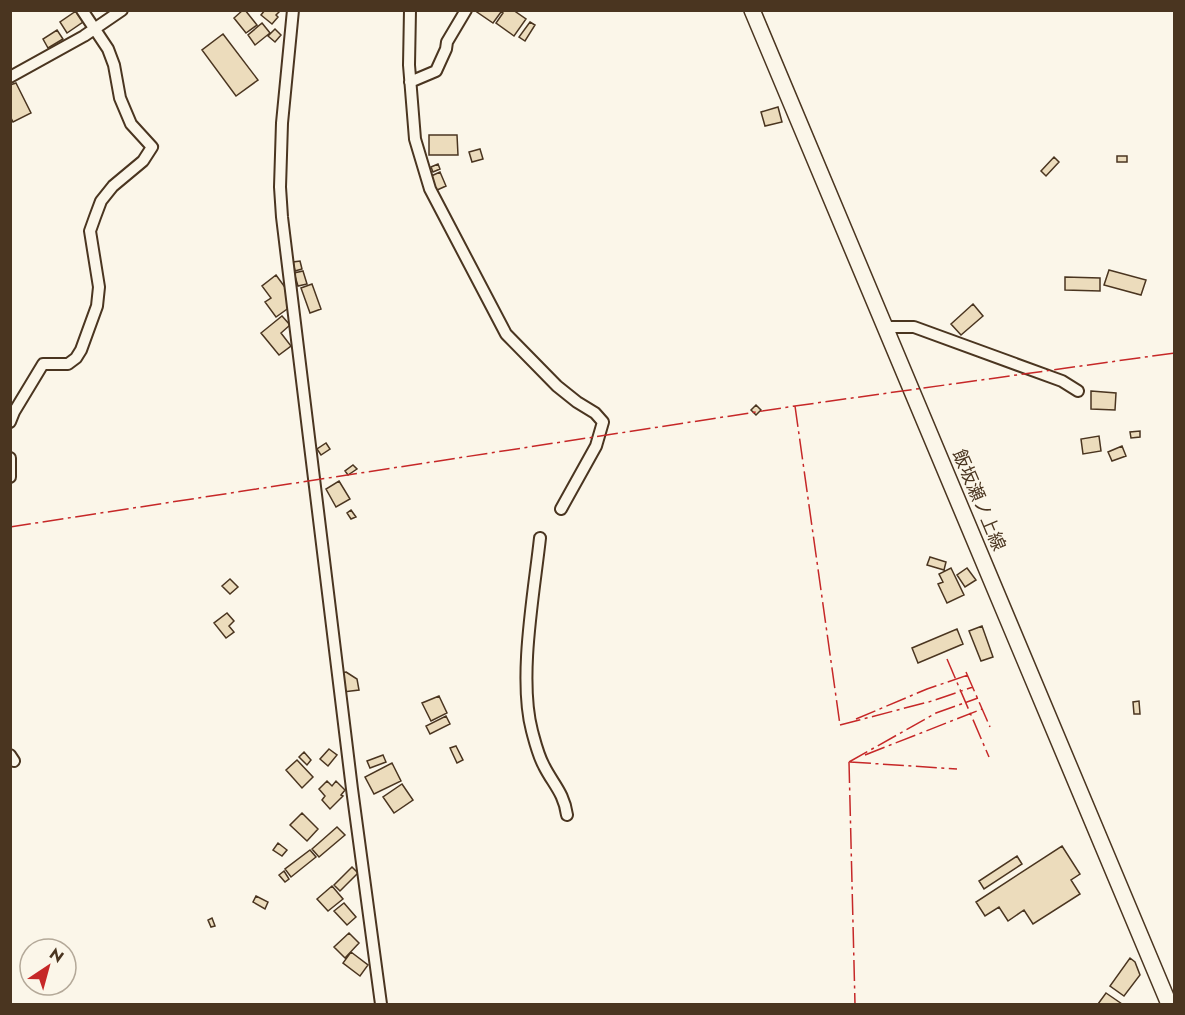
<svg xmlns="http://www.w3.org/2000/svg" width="1185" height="1015" font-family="Jost,'Noto Sans JP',sans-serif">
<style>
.building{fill:#ecdcbc;stroke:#4a3520;stroke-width:1.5}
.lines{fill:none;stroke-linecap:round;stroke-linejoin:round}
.street-casing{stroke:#4a3520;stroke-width:14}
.secondary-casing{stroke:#4a3520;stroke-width:18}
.street{stroke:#fbf6e9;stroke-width:10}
.secondary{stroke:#fbf6e9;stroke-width:15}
.power{stroke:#c62828;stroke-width:1.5;stroke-dasharray:21 4.5 3 4.5;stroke-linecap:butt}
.labels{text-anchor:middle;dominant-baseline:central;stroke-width:4.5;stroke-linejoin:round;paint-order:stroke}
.street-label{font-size:18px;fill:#4a3520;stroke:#fbf6e9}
</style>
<rect width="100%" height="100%" fill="#fbf6e9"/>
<path class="building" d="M 243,10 L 245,10 L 257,25 L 246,33 L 234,18 Z
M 265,10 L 281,10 L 276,15 L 278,17 L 272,24 L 261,15 Z
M 474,10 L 513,10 L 526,19 L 514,36 L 496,23 L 503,13 L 501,12 L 493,23 Z
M 76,11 L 83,22 L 67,33 L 60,22 Z
M 530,22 L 535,25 L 525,41 L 519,37 Z
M 262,23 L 270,33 L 255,45 L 248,35 Z
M 275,29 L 281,35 L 275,42 L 268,36 Z
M 57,30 L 63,39 L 48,48 L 43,39 Z
M 223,34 L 258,80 L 236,96 L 202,50 Z
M 16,83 L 31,113 L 13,122 L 10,116 L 10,85 Z
M 778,107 L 782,122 L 765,126 L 761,112 Z
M 429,135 L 457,135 L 458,155 L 429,155 Z
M 480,149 L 483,159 L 472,162 L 469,152 Z
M 1117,156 L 1127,156 L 1127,162 L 1117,162 Z
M 1054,157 L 1059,162 L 1046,176 L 1041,171 Z
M 438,164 L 440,169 L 433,172 L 431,167 Z
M 440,172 L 446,186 L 435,191 L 429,177 Z
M 300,261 L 302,269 L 295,271 L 293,262 Z
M 1109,270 L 1146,280 L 1141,295 L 1104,285 Z
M 303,271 L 307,284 L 298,286 L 294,273 Z
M 276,275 L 287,290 L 290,307 L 276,317 L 265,302 L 271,298 L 262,286 Z
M 1065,277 L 1100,278 L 1100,291 L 1065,290 Z
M 312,284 L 321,309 L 310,313 L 301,288 Z
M 973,304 L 983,316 L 961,335 L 951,324 Z
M 282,316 L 290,325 L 281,333 L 291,346 L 279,355 L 261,333 Z
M 1091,391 L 1116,393 L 1115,410 L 1091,409 Z
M 756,405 L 761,410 L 756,415 L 751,410 Z
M 1140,431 L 1140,437 L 1131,438 L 1130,432 Z
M 1099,436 L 1101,451 L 1083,454 L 1081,439 Z
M 326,443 L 330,449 L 321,455 L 317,449 Z
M 1122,446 L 1126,456 L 1112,461 L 1108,452 Z
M 353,465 L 357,469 L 348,475 L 345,471 Z
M 339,481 L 350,499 L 336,507 L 326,489 Z
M 351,510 L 356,517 L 351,519 L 347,513 Z
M 930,557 L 946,562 L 944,570 L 927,565 Z
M 951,568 L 964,595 L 947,603 L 938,584 L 943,582 L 939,574 Z
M 967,568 L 976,580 L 965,587 L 957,575 Z
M 230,579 L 238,587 L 230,594 L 222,586 Z
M 227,613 L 234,621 L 229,626 L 234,632 L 226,638 L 214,623 Z
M 982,626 L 993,657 L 981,661 L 969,631 Z
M 957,629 L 963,644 L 918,663 L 912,648 Z
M 346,672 L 357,679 L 359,690 L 343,692 L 340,673 Z
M 439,696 L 447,713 L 431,721 L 422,703 Z
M 1139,701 L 1140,714 L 1134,714 L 1133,702 Z
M 446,716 L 450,724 L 430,734 L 426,726 Z
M 456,746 L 463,760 L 457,763 L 450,748 Z
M 329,749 L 337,755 L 328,766 L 320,759 Z
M 304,752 L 311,760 L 307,765 L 299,757 Z
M 383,755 L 386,762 L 370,768 L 367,761 Z
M 297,760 L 313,777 L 302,788 L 286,770 Z
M 392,763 L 401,781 L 374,794 L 365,777 Z
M 327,781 L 332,786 L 336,781 L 345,790 L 341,795 L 343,796 L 330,809 L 322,800 L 325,796 L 319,789 Z
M 402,784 L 413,800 L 394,813 L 383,797 Z
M 302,813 L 318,829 L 307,841 L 290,825 Z
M 337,827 L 345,835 L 319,857 L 312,849 Z
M 278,843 L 287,850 L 282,856 L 273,850 Z
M 1062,846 L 1080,874 L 1071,880 L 1080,894 L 1033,924 L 1024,910 L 1008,921 L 999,907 L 985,916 L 976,902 Z
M 310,850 L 316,857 L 291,877 L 285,869 Z
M 1017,856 L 1022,864 L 984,889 L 979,881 Z
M 352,867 L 358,873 L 340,891 L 334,885 Z
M 284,871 L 289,879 L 285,882 L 279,875 Z
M 332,886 L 343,899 L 328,911 L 317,899 Z
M 256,896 L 268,902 L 265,909 L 253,902 Z
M 344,903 L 356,917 L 347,925 L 334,911 Z
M 212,918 L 215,926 L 211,927 L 208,920 Z
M 349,933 L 359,943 L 345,958 L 334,947 Z
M 351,952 L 368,965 L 360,976 L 343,963 Z
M 1130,958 L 1135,962 L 1140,975 L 1124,996 L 1110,986 Z
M 1106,993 L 1122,1004 L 1098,1004 Z"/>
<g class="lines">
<g class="street-casing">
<path id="street" d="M 293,10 L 282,123 L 280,187 L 282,217 L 352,789 L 381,1004
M 410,10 L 409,65 L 415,139 L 430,189 L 506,334 L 557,386 L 577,402 L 595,413 L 603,422 L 596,446 L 561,509
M 10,77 L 84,36 L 122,10
M 410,82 L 436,71 L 446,49 L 447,42 L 466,10
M 885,327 L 914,327 L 1062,381 L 1078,391
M 10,422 L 14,412 L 43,364 L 68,364 L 76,358 L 81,350 L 97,306 L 99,287 L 90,231 L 95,217 L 101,201 L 113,186 L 143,161 L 152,147 L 131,124 L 120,98 L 114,65 L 108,49 L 82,10
M 10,458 L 10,477
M 540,538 C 534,593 518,678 532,731 C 535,742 538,755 544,766 C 553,784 564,793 567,815
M 10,755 L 14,761"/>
</g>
<g class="secondary-casing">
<path id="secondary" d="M 752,10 L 1169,1004"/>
</g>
<use href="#street" class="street"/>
<use href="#secondary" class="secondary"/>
<path class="power" d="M 795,406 L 840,725
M 10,527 L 795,406 L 1174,353
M 947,659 L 989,757
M 966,672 L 990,727
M 856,719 L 927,689 L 968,675
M 840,725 L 932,701 L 973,687
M 865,755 L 982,709
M 849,762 L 855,1004
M 849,762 L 936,713 L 978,698
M 850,762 L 957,769"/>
</g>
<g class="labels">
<g class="street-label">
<text transform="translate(979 500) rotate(67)">飯坂瀬ノ上線</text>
</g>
</g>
<rect width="1185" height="1015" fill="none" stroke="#4a3520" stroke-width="24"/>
<g transform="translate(48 967) rotate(36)"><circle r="28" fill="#fbf6e9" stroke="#b4a999" stroke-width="1.5"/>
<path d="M0-4.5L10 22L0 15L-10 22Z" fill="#c62828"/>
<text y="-9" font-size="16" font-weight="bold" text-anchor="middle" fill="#4a3520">N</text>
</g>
</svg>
